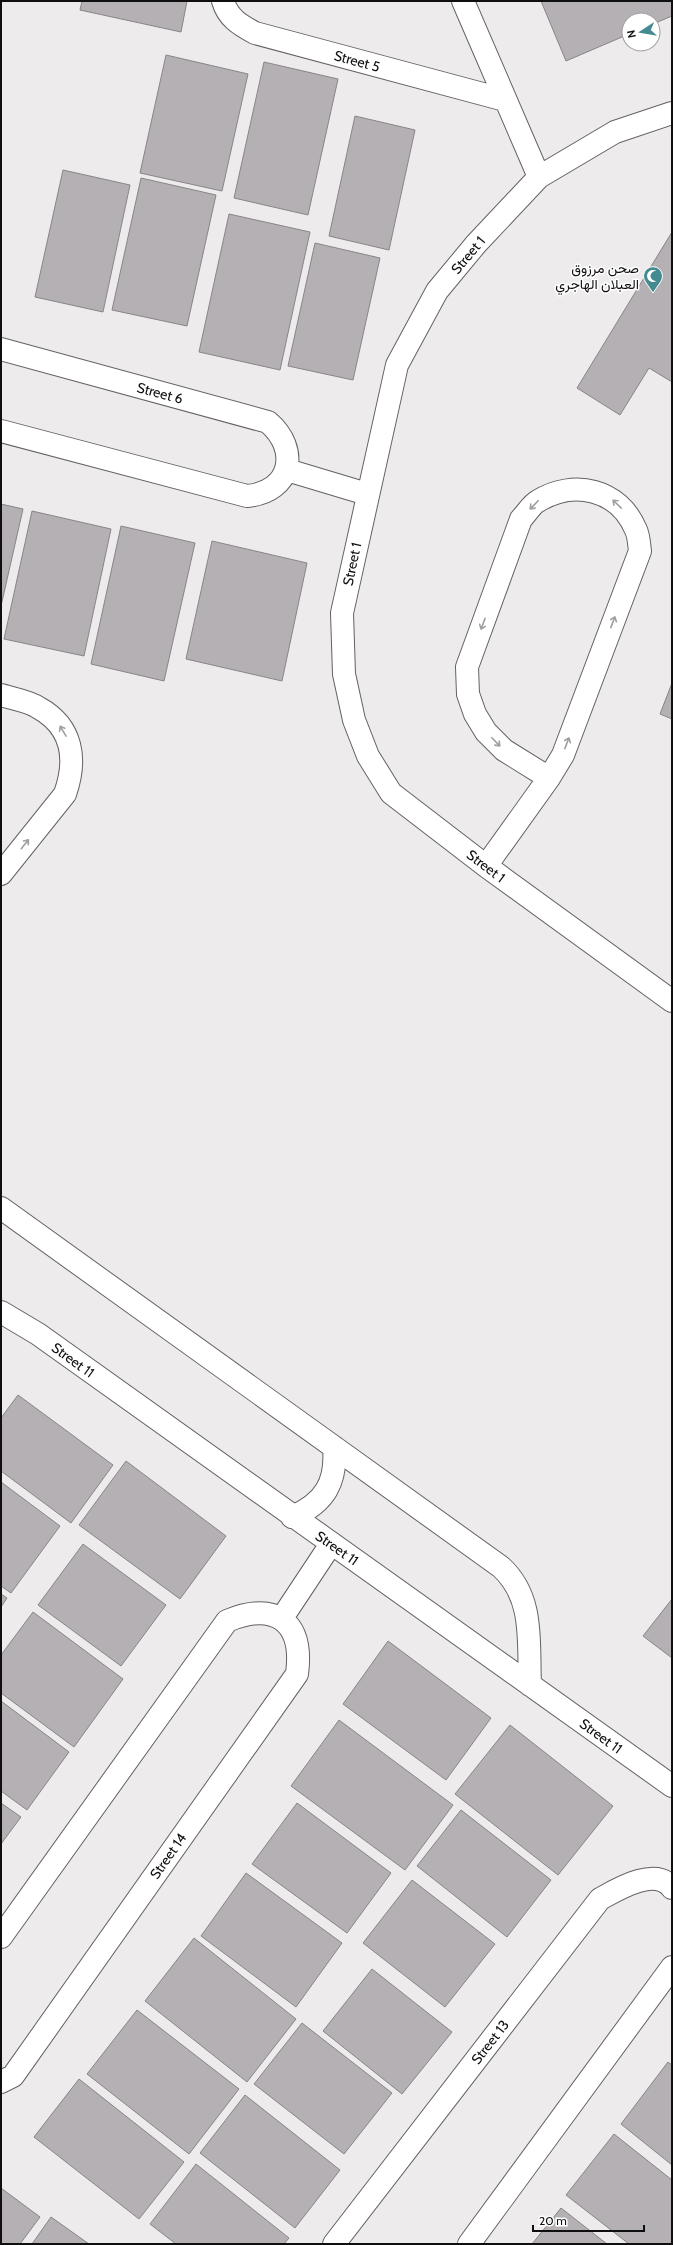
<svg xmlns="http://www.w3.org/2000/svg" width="673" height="2245" font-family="Cabin,Vazirmatn,sans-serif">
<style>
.building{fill:#b4b0b3;stroke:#888587}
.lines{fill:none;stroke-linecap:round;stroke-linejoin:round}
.minor-casing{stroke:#646163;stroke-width:24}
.minor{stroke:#fff;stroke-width:22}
.oneway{stroke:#9f9f9f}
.labels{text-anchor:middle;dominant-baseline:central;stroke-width:3;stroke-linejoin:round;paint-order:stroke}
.street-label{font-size:14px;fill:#100f10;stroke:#fff}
.poi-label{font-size:14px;fill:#100f10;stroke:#fff;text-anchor:end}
</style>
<rect width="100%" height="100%" fill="#eeebed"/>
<path class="building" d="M 82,1 L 187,1 L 181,32 L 80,10 Z
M 541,1 L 672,1 L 672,16 L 653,24 L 653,20 L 629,20 L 629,34 L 566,61 Z
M 166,55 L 248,74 L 222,191 L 140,173 Z
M 264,62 L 338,79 L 308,215 L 234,198 Z
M 355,116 L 415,130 L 389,250 L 329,236 Z
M 63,170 L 130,185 L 103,312 L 35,297 Z
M 141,178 L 216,195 L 187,326 L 112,310 Z
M 229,214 L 310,232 L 280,370 L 199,352 Z
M 672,232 L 672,382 L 649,368 L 620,415 L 577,388 Z
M 315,243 L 380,258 L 353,380 L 288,366 Z
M 1,504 L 23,509 L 1,606 Z
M 32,511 L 111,529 L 84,656 L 4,639 Z
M 121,526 L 195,543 L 164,681 L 91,664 Z
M 212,541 L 307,563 L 282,681 L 186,659 Z
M 672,683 L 672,719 L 660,714 Z
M 18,1395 L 113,1465 L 71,1523 L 1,1471 L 1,1418 Z
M 126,1461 L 226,1536 L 180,1599 L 79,1525 Z
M 1,1482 L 60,1526 L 11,1593 L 1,1586 Z
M 83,1544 L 166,1605 L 121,1666 L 38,1605 Z
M 1,1594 L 7,1598 L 1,1607 Z
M 672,1599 L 672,1658 L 643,1636 Z
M 33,1612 L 123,1679 L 74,1747 L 1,1693 L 1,1655 Z
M 388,1641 L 491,1718 L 446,1780 L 343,1704 Z
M 1,1701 L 69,1752 L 27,1810 L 1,1791 Z
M 339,1720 L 453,1805 L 405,1870 L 291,1786 Z
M 510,1725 L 613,1806 L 558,1875 L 455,1794 Z
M 1,1803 L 21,1817 L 1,1844 Z
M 297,1803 L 391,1873 L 347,1933 L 252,1864 Z
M 461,1810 L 551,1880 L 507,1937 L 417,1866 Z
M 246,1873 L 342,1943 L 296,2007 L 201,1936 Z
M 412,1880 L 495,1944 L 445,2007 L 363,1943 Z
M 194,1938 L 296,2019 L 247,2082 L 145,2001 Z
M 372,1969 L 452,2032 L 402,2094 L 323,2031 Z
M 137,2010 L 239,2089 L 189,2154 L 87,2074 Z
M 302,2023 L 392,2093 L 344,2154 L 254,2084 Z
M 668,2062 L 672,2065 L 672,2165 L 621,2124 Z
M 79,2079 L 184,2162 L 139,2219 L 34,2137 Z
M 245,2095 L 340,2170 L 295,2228 L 200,2153 Z
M 614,2134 L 672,2180 L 672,2244 L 629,2244 L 566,2195 Z
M 196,2164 L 289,2238 L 284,2244 L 176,2244 L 150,2224 Z
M 1,2188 L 40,2217 L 20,2244 L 1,2244 Z
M 561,2208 L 607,2244 L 532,2244 Z
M 51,2217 L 89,2244 L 32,2244 Z"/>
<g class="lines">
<g class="minor-casing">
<path id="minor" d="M 223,1 C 228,18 240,25 255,33 L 505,100
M 463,1 L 539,177
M 672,113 L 615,132 L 539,177 L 476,244 L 437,291 L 397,365 L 342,613 L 344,674 L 354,720 L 368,756 L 391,793 L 486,866 L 672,1001
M 1,349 L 268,422 C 300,449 292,492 247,496 L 1,431
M 287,470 L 367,494
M 1,695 C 13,699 29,701 39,708 C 73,727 77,760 65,794 L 1,874
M 486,866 L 549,778 L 563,755 L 640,551 C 639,545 639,536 636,530 C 619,489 574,479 538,501 C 532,504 526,514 521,519 L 467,667 L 468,694 L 475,714 L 486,732 L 504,750 L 549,778
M 1,1208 L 501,1567 C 535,1598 528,1643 530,1685
M 1,1312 L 38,1334 L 672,1786
M 292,1517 C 325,1503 337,1482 334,1447
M 282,1618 L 331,1544
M 1,1937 L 227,1621 C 275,1601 304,1621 297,1674 L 13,2076 L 1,2082
M 334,2244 L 600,1899 C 618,1889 656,1866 672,1888
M 469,2244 L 672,1967"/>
</g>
<use href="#minor" class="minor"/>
</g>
<defs><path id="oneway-shaft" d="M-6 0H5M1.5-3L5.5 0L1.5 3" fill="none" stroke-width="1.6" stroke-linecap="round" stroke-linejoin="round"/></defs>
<g class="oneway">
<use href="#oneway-shaft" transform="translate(617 504) rotate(-136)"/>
<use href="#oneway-shaft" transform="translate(534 505) rotate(134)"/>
<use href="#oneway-shaft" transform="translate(613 622) rotate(-69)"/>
<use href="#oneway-shaft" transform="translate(483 624) rotate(110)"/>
<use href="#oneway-shaft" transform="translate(63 731) rotate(-121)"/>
<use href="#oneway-shaft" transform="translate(496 742) rotate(46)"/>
<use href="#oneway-shaft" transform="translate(567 743) rotate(-69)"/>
<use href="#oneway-shaft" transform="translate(25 844) rotate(-52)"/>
</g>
<defs>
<g id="mosque-pin" transform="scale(1)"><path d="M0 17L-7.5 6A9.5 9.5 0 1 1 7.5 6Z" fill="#448b91" stroke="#fff"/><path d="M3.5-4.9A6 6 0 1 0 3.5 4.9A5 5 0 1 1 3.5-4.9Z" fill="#fff"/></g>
</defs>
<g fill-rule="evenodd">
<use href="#mosque-pin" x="653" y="276"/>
</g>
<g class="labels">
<g class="street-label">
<text transform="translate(357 61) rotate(15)">Street 5</text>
<text transform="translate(468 255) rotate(-50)">Street 1</text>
<text transform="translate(160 393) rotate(15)">Street 6</text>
<text transform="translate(352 564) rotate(-78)">Street 1</text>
<text transform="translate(486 866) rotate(37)">Street 1</text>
<text transform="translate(73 1360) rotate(36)">Street 11</text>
<text transform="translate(337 1548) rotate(35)">Street 11</text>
<text transform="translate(601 1736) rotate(36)">Street 11</text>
<text transform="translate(168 1856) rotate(-55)">Street 14</text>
<text transform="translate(490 2042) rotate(-52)">Street 13</text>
</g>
<g class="poi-label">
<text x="639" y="268">صحن مرزوق<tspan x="639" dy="16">العبلان الهاجري</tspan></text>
</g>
</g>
<rect width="673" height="2245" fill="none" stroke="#100f10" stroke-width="4"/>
<g transform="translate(641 32) rotate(258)"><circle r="19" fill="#ffffff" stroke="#9f9f9f"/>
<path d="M0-3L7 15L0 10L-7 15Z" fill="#448b91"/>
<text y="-6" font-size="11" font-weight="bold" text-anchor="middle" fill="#100f10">N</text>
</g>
<path d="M533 2225v6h111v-6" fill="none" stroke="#100f10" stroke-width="2"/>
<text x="539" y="2225" font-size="12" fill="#100f10" stroke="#ffffff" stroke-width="3" paint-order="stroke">20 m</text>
</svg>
